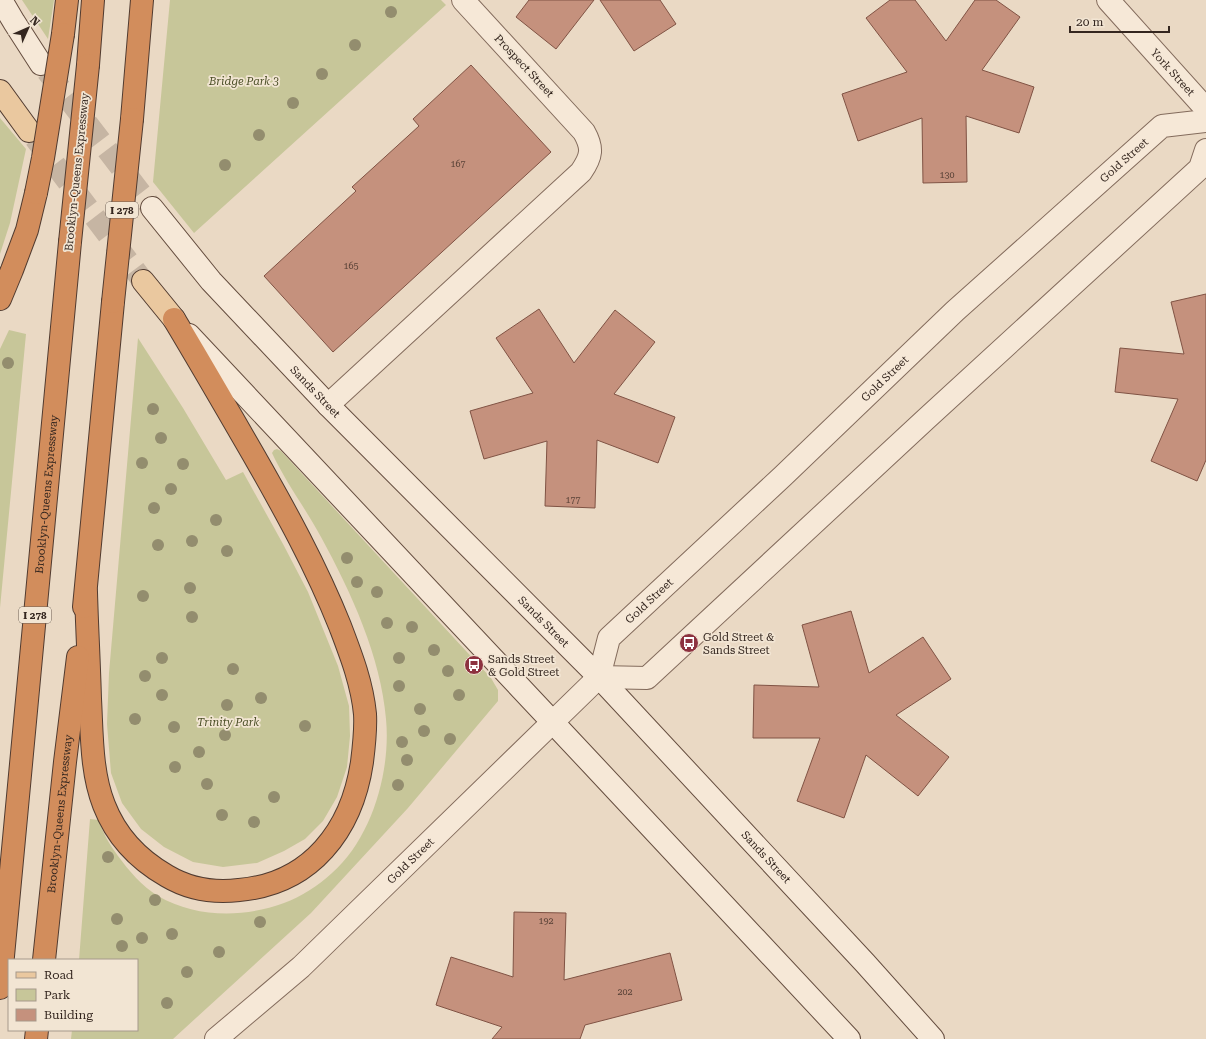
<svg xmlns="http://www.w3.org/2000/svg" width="1206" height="1039" font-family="'Roboto Serif',serif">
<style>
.green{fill:#c7c699}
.building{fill:#c5917d;stroke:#805344}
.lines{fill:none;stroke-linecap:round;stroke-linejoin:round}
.secondary-tunnel{stroke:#c6b5a3;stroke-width:22;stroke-dasharray:22 11;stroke-linecap:butt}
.primary-tunnel{stroke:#c6b5a3;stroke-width:22;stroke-dasharray:22 11;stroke-linecap:butt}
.minor-casing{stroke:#836b5c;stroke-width:24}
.tertiary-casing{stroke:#836b5c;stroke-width:24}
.secondary-casing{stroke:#654d3f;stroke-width:24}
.primary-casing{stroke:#513b30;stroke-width:24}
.motorway-casing{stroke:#513b30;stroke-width:24}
.minor{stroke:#f6e8d7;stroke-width:22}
.tertiary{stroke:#f6e8d7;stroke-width:22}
.secondary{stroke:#f6e8d7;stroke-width:22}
.primary{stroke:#eac89f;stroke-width:22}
.motorway{stroke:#d28d5c;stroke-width:22}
.motorway-bridge-casing{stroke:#513b30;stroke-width:24;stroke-linecap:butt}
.motorway-bridge{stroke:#d28d5c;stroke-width:22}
.tree{fill:#938d6e}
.labels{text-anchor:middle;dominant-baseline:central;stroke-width:3.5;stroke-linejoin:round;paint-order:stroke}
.number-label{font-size:9px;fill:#584136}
.shield{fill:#f2e5d3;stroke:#6d5f55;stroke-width:1}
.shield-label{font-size:10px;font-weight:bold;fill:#34261f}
.street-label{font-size:11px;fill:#34261f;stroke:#f2e5d3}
.park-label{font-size:11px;font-style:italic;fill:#4b4f27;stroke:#f2e5d3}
.poi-label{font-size:11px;fill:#34261f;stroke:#f2e5d3;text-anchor:start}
</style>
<rect width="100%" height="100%" fill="#ead9c4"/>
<path class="green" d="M 22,0 L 54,0 L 48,39 Z
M 170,0 L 441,0 L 446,5 L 194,233 L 153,182 Z
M 0,118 L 26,149 L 10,223 L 0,254 Z
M 9,330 L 26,334 L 0,608 L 0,349 Z
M 138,338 L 183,408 L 226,480 L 243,472 L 283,544 L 308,592 L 338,666 L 349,706 L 350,736 L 347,767 L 337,797 L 323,821 L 305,839 L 284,851 L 257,863 L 223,867 L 193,862 L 164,847 L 141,829 L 122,803 L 111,773 L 107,724 L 109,673 Z
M 277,449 L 281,451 L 491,678 L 498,690 L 498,701 L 408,808 L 311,913 L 173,1039 L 71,1039 L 72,1030 L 137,1030 L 137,960 L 79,960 L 90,819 L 99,820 C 103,834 110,845 118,856 C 129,871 142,886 158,896 C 196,918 244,918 284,903 C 301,897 319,885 332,873 C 372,838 391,771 386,719 C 381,657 351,592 321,537 C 306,509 286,483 272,453 L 274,450 Z"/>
<path class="building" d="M 529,0 L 594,0 L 556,49 L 516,17 Z
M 600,0 L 660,0 L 676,24 L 634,51 Z
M 890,0 L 915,0 L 946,41 L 975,0 L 996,0 L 1020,17 L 982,70 L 1034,87 L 1019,133 L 966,116 L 967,182 L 923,183 L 922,118 L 858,141 L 842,94 L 907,72 L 866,18 Z
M 471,65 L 551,152 L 333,352 L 264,276 L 356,191 L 352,187 L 419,126 L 413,119 Z
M 1206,294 L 1206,460 L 1197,481 L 1151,461 L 1178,399 L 1115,392 L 1120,348 L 1184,354 L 1171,302 Z
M 539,309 L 574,363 L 615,310 L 655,342 L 614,394 L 675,417 L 658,463 L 597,440 L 595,508 L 545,506 L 547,441 L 484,459 L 470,411 L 533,393 L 496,338 Z
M 851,611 L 869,673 L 923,637 L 951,679 L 896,715 L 949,757 L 918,796 L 866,755 L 844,818 L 797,801 L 820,738 L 753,738 L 754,685 L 819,687 L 802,625 Z
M 514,912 L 566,913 L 564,980 L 670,953 L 682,1000 L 585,1025 L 580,1039 L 492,1039 L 502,1027 L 436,1005 L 451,957 L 513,977 Z"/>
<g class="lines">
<path class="secondary-tunnel" d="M 47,71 L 152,208"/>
<path class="primary-tunnel" d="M 35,138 L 143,281"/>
<g class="minor-casing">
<g id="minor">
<path d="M 328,405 L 581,172 C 592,156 593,148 584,132 L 463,0"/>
<path d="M 599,677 L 647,678 L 926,419 L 1200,168 L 1206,150"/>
<path id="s1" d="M 216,1039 L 301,967 L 599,677 L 609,638 L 783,476 L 955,311 L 1162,126 L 1206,121"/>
</g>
</g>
<g class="tertiary-casing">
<g id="tertiary">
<path id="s2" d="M 1108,0 L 1206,109"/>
</g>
</g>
<g class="secondary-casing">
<g id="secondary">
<path d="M 1,0 L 14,22 L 41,64"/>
<path id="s3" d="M 152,208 L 211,281 L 328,405 L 599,677 L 865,963 L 933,1039"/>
<path d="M 189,335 L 591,763 L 849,1039"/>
</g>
</g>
<g class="primary-casing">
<path id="primary" d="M 0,91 L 29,131
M 143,281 L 174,319"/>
</g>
<g class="motorway-casing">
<g id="motorway">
<path d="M 63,34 L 67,0"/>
<path d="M 88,65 L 93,0"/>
<path d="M 132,119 L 142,0"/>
<path d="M 0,299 L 12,270 L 27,230 L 36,193"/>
<path d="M 86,592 C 87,628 89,663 90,699 C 92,734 91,772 104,805 C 116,836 139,860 167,876 C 189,889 214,893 239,890 C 311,884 352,830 362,762 C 364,746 366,730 365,714 C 362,683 351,655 340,626 C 316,566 285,510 253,454 C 227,409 201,364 174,319"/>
<path d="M 84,607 L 113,302"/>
<path id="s4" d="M 44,960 L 65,762 L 78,657"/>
<path id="s5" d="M 0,988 L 70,242"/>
<path d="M 36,1039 L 37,1030"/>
</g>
</g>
<use href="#minor" class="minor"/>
<use href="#tertiary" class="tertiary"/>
<use href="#secondary" class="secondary"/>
<use href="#primary" class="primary"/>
<use href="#motorway" class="motorway"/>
<g class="motorway-bridge-casing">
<path id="motorway-bridge" d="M 36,193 L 43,158 L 63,34
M 70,242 L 88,65
M 113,302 L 132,119"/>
</g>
<use href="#motorway-bridge" class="motorway-bridge"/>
</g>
<g class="tree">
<circle cx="391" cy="12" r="6"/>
<circle cx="355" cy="45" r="6"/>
<circle cx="322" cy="74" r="6"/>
<circle cx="293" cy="103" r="6"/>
<circle cx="259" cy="135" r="6"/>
<circle cx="225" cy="165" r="6"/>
<circle cx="8" cy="363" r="6"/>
<circle cx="153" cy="409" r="6"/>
<circle cx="161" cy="438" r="6"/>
<circle cx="142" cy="463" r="6"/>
<circle cx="183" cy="464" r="6"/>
<circle cx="171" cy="489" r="6"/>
<circle cx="154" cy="508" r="6"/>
<circle cx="216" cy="520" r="6"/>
<circle cx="192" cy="541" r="6"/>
<circle cx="158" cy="545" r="6"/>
<circle cx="227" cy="551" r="6"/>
<circle cx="347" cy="558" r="6"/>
<circle cx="357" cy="582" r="6"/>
<circle cx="190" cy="588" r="6"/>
<circle cx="377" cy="592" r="6"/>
<circle cx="143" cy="596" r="6"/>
<circle cx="192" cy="617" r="6"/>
<circle cx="387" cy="623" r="6"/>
<circle cx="412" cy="627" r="6"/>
<circle cx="434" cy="650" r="6"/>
<circle cx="162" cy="658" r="6"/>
<circle cx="399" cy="658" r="6"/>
<circle cx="233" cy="669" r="6"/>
<circle cx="448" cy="671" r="6"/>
<circle cx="145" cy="676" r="6"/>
<circle cx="399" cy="686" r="6"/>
<circle cx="162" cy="695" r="6"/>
<circle cx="459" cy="695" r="6"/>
<circle cx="261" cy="698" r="6"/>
<circle cx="227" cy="705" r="6"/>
<circle cx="420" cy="709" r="6"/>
<circle cx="135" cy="719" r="6"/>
<circle cx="305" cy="726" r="6"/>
<circle cx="174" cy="727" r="6"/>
<circle cx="424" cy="731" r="6"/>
<circle cx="225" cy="735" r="6"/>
<circle cx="450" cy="739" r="6"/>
<circle cx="402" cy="742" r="6"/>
<circle cx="199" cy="752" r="6"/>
<circle cx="407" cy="760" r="6"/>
<circle cx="175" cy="767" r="6"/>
<circle cx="207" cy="784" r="6"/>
<circle cx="398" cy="785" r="6"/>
<circle cx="274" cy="797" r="6"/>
<circle cx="222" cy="815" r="6"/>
<circle cx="254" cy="822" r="6"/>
<circle cx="108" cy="857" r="6"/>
<circle cx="155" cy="900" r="6"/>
<circle cx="117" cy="919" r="6"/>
<circle cx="260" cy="922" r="6"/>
<circle cx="172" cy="934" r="6"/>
<circle cx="142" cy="938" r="6"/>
<circle cx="122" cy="946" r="6"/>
<circle cx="219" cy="952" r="6"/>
<circle cx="187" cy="972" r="6"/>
<circle cx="167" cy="1003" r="6"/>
</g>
<defs>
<g id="bus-disc" transform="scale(1)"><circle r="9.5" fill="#8d313f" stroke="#f2e5d3"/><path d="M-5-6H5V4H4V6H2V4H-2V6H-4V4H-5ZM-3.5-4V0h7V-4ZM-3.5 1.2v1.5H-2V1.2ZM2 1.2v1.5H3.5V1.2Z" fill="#fff"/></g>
</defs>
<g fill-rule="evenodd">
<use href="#bus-disc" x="689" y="643"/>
<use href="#bus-disc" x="474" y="665"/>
</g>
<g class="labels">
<g class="number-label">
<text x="458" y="164">167</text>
<text x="947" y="175">130</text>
<text x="351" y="266">165</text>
<text x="573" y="500">177</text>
<text x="546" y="921">192</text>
<text x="625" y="992">202</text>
</g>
<g class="shield">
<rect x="106" y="202" width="32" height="16" rx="3"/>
<rect x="19" y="607" width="32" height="16" rx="3"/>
</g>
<g class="shield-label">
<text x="122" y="210">I 278</text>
<text x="35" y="615">I 278</text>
</g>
<g class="street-label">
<text transform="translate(524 66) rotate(47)">Prospect Street</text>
<text stroke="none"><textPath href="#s2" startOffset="97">York Street</textPath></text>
<text stroke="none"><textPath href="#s1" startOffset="1270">Gold Street</textPath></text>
<text transform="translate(77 172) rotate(-84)">Brooklyn-Queens Expressway</text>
<text stroke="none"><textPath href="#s1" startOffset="946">Gold Street</textPath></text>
<text stroke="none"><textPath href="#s3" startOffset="246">Sands Street</textPath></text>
<text stroke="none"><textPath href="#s5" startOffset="496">Brooklyn-Queens Expressway</textPath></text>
<text stroke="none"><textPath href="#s1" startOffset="622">Gold Street</textPath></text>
<text stroke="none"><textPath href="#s3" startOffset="570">Sands Street</textPath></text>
<text stroke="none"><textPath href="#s4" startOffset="147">Brooklyn-Queens Expressway</textPath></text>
<text stroke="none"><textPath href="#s3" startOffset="894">Sands Street</textPath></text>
<text stroke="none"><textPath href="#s1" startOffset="264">Gold Street</textPath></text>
</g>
<g class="park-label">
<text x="244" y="81">Bridge Park 3</text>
<text x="228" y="722">Trinity Park</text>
</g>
<g class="poi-label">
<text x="703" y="637">Gold Street &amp;<tspan x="703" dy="13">Sands Street</tspan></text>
<text x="488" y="659">Sands Street<tspan x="488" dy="13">&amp; Gold Street</tspan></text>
</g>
</g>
<rect x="8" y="959" width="130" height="72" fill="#f2e5d3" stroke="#a6998b"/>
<rect x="16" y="972" width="20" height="6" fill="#eac89f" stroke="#a6998b"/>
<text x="44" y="979" font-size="12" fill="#34261f">Road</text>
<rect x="16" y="989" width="20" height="12" fill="#c7c699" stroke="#a6998b"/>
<text x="44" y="999" font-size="12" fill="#34261f">Park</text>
<rect x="16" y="1009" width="20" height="12" fill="#c5917d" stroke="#a6998b"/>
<text x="44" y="1019" font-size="12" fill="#34261f">Building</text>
<g transform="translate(28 28) rotate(45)" stroke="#f2e5d3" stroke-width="3" paint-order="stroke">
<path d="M0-3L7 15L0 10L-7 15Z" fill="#34261f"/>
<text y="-6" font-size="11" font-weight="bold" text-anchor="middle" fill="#34261f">N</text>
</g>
<path d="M1070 26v6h99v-6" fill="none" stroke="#34261f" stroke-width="2"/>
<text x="1076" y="26" font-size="12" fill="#34261f" stroke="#f2e5d3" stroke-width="3" paint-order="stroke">20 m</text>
</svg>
